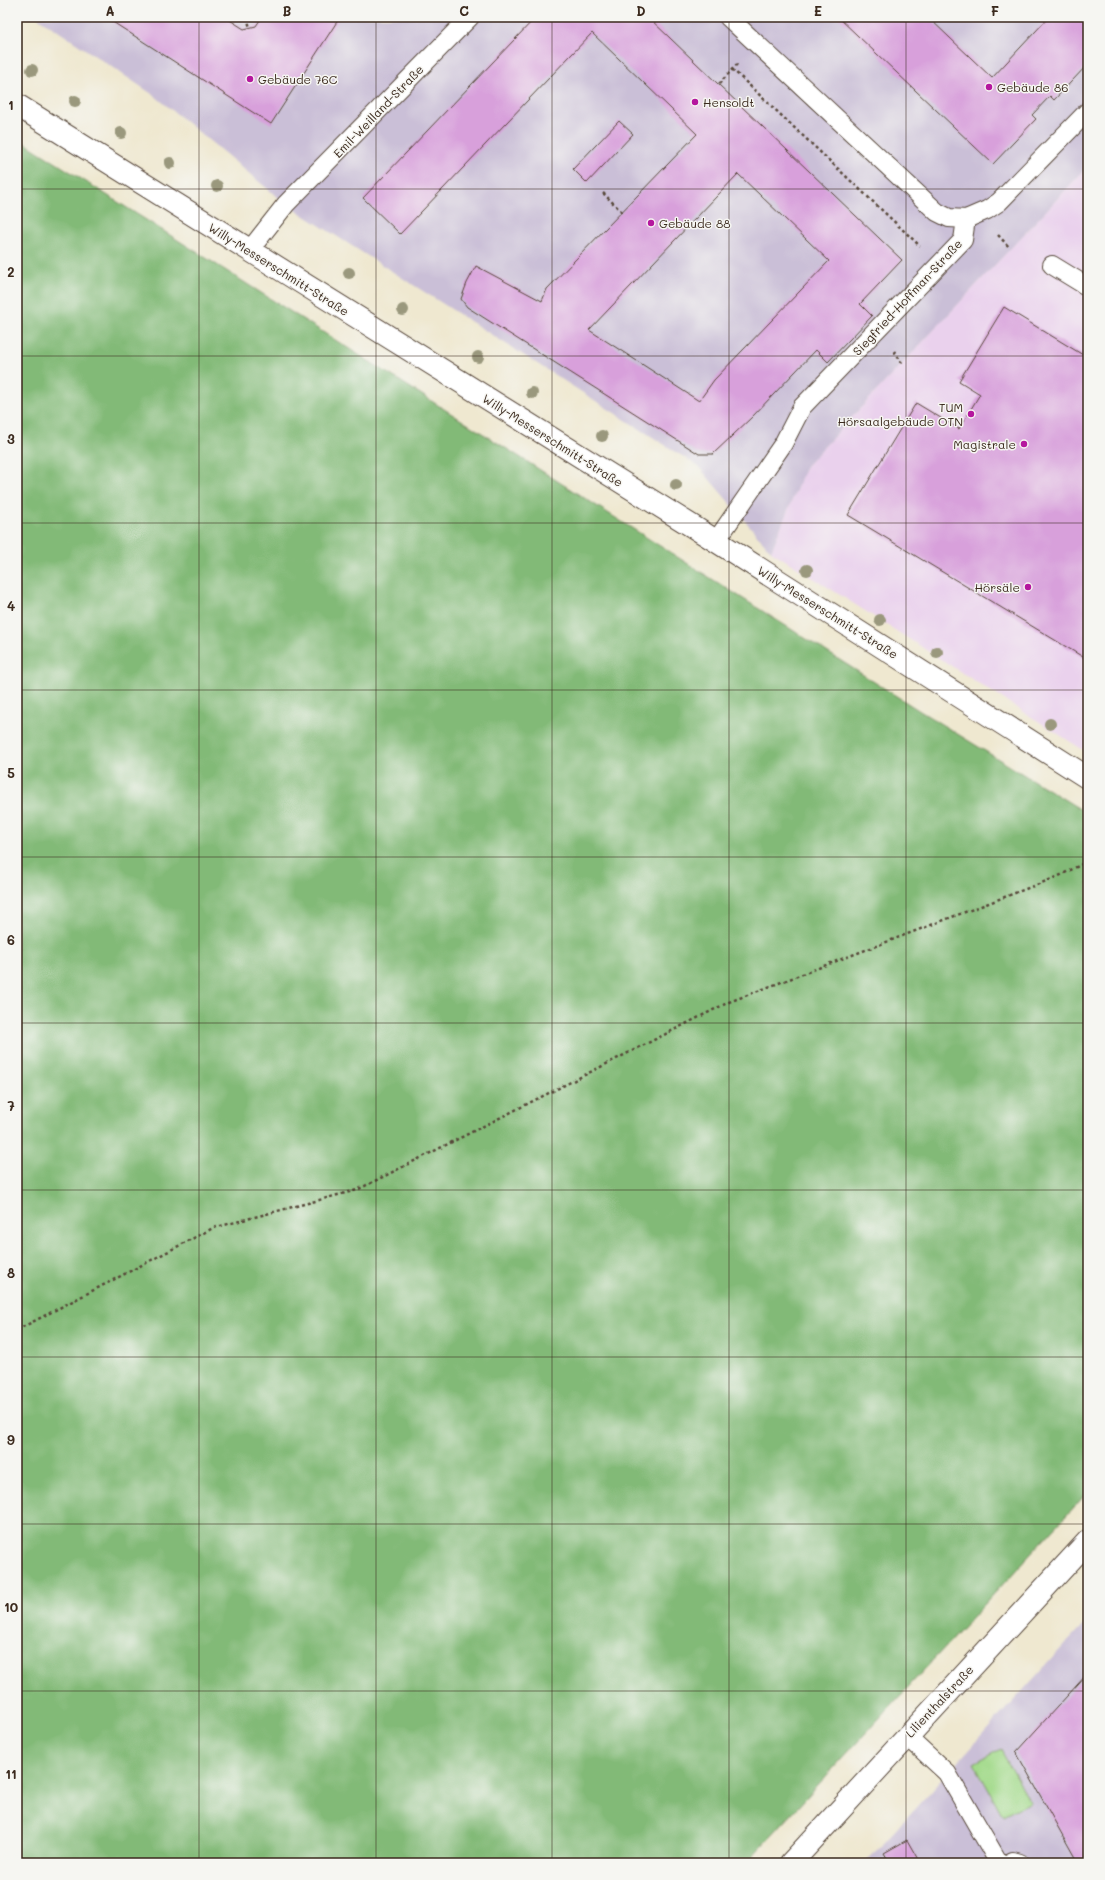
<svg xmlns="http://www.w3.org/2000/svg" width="1105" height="1880" font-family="Mali,sans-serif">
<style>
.built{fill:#ead1ed}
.industrial{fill:#cabfd7}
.green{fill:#a3da8b;stroke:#6f8254}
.forest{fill:#82ba77;stroke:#5e724a}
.building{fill:#d8a0db;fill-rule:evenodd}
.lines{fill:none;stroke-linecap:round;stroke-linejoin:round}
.lane-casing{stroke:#564639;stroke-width:20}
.street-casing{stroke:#564639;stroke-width:24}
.path{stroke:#564639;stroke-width:2.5;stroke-dasharray:3 3;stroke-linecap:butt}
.lane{stroke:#fff;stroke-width:18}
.street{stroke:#fff;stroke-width:22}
.tree{fill:#9a987d}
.grid{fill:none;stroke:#3b2a1e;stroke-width:1;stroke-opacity:0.55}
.poi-dot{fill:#b5179e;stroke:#f6f6f2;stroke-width:1.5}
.labels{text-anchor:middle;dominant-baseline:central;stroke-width:3;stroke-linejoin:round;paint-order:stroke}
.poi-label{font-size:12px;fill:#3b2a1e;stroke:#f6f6f2;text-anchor:start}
.street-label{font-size:12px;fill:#3b2a1e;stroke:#f6f6f2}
.neatline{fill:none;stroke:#3b2a1e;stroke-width:1.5}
.grid-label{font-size:13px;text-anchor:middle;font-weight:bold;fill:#3b2a1e}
</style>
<rect width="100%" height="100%" fill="#f6f6f2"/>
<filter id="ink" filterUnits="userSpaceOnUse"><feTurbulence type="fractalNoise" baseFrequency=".025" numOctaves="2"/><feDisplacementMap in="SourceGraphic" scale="8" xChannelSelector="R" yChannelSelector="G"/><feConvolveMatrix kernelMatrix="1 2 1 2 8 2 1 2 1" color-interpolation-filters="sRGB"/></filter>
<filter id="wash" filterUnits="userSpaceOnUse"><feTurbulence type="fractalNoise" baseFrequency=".012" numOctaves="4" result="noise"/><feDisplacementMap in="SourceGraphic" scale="16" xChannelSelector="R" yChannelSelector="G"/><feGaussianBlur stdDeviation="0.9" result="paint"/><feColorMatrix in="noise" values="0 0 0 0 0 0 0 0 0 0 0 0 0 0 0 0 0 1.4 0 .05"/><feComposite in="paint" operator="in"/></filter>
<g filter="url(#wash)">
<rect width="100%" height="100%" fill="#efe8d0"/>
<path class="built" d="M 1088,166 L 1088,753 L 771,551 L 806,466 Z"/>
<path class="industrial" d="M 37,17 L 1088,17 L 1088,166 L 806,466 L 771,551 L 698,466 L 286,204 L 155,96 Z
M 1088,1619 L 1088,1863 L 865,1863 L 963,1756 Z"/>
<path class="green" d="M 1001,1749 L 1030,1802 L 1003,1816 L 974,1763 Z"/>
<path class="forest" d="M 17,138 L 920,711 L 1088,814 L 1088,1492 L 746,1863 L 17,1863 Z"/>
<g id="blocks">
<path class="building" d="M 105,17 L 225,17 L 244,29 L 256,26 L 262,17 L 340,17 L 271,124 Z
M 536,17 L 648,17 L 902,260 L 860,304 L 872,316 L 828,362 L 816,350 L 752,417 L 713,454 L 699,454 L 467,307 L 461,299 L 467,283 L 476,266 L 542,301 L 547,289 L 697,134 L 592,33 L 400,234 L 363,198 ZM 738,174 L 829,261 L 714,380 L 699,401 L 589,330 Z
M 838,17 L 928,17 L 992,78 L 1049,17 L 1088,17 L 1088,64 L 1054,100 L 1050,96 L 1032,115 L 1036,119 L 993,164 Z
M 619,121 L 633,134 L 587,183 L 573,169 Z
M 1004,307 L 1088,358 L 1088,660 L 848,515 L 916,403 L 959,429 L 980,394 L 959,381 Z
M 1088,1673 L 1088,1863 L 1078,1863 L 1016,1752 Z
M 907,1840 L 920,1863 L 890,1863 L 884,1853 Z"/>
</g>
</g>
<g filter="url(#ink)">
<use href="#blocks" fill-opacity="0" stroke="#564639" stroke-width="1"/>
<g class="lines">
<g class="lane-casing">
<path id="lane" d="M 728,17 L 937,212 L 949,218 L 966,219 L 987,210 L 999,202 L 1088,111
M 249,251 L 286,204 L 470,17
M 1052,265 L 1088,287
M 716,541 L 783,444 L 802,407 L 963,240 L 966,219
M 907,1736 L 947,1773 L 999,1863
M 1009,1863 L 1013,1861 L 1020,1863"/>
</g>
<g class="street-casing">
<path id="street" d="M 17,105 L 716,541 L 1088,778
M 791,1863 L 1088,1541"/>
</g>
<path class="path" d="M 247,17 L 250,28
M 732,69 L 920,246
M 719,84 L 738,63
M 603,193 L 622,212
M 998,235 L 1010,248
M 894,351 L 902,363
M 17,1330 L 213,1228 L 357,1190 L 729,1002 L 1057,877 L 1088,861"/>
<use href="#lane" class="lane"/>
<use href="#street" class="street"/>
</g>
<g class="tree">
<circle cx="32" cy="70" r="6"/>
<circle cx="75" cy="101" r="6"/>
<circle cx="121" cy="133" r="6"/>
<circle cx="170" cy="163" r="6"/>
<circle cx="217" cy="186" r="6"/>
<circle cx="349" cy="273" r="6"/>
<circle cx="403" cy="310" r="6"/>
<circle cx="478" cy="357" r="6"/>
<circle cx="532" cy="393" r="6"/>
<circle cx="602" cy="436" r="6"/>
<circle cx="676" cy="485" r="6"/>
<circle cx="807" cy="570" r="6"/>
<circle cx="880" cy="620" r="6"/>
<circle cx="937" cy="652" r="6"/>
<circle cx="1050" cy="724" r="6"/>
</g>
</g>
<path class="grid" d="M 199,17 L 199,1863M 376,17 L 376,1863M 552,17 L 552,1863M 729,17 L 729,1863M 906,17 L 906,1863M 17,189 L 1088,189M 17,356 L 1088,356M 17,523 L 1088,523M 17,690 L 1088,690M 17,857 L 1088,857M 17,1023 L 1088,1023M 17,1190 L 1088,1190M 17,1357 L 1088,1357M 17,1524 L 1088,1524M 17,1691 L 1088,1691"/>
<g class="poi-dot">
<circle cx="250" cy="79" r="4"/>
<circle cx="989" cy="87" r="4"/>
<circle cx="695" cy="102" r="4"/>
<circle cx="651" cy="223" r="4"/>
<circle cx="971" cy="414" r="4"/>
<circle cx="1024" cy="444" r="4"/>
<circle cx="1028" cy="587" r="4"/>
</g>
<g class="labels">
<g class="poi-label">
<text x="258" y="79">Gebäude 76C</text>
<text x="997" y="87">Gebäude 86</text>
<text x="703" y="102">Hensoldt</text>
<text x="659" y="223">Gebäude 88</text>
<text x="963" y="407" text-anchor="end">TUM<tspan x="963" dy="14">Hörsaalgebäude OTN</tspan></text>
<text x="1016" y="444" text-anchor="end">Magistrale</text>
<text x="1020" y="587" text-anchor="end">Hörsäle</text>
</g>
<g class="street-label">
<text transform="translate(378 111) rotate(-46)">Emil-Weilland-Straße</text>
<text transform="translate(279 269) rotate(32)">Willy-Messerschmitt-Straße</text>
<text transform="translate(907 297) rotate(-47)">Siegfried-Hoffman-Straße</text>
<text transform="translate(553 440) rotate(32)">Willy-Messerschmitt-Straße</text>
<text transform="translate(828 612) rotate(32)">Willy-Messerschmitt-Straße</text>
<text transform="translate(939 1701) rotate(-47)">Lilienthalstraße</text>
</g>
</g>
<rect width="1105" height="1880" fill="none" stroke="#f6f6f2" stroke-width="44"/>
<rect x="22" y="22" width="1061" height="1836" class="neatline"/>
<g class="grid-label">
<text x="110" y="16">A</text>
<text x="287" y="16">B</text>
<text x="464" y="16">C</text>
<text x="641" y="16">D</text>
<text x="818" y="16">E</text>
<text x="995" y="16">F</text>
<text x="11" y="110">1</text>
<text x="11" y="277">2</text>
<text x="11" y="444">3</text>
<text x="11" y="611">4</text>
<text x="11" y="778">5</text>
<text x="11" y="945">6</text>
<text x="11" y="1111">7</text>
<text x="11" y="1278">8</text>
<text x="11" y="1445">9</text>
<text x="11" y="1612">10</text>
<text x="11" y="1779">11</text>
</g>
</svg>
